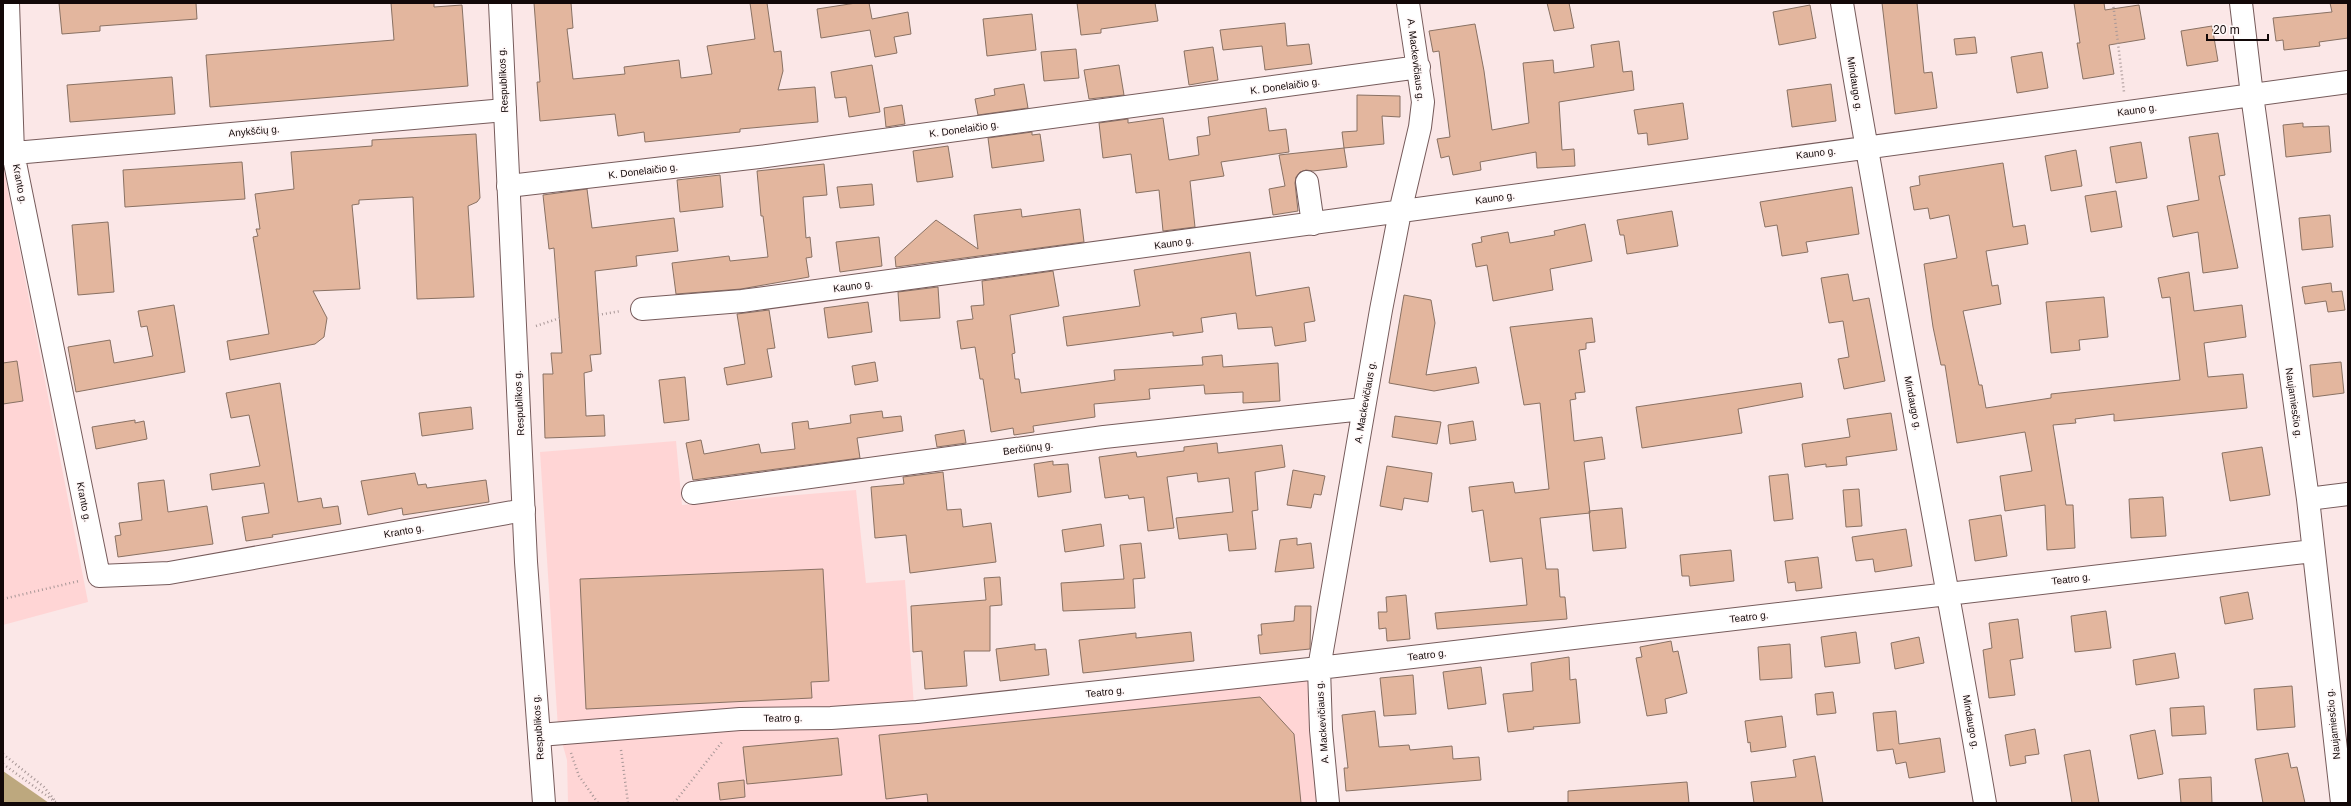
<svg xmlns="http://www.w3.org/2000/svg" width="2351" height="806" font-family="Helvetica,sans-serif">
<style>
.built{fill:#ffd5d5}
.forest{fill:#bda87e}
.building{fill:#e3b69e;stroke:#897163}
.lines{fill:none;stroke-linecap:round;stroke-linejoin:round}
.minor-casing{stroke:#765b5b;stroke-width:24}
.major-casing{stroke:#765b5b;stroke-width:24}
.path{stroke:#a89797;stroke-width:2.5;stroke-dasharray:1 3;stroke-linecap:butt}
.minor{stroke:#fff;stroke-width:22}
.major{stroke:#fff;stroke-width:22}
.labels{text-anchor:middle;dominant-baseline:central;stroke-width:3;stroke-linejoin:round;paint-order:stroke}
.street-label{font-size:10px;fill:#120808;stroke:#fff8f8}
</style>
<rect width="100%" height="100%" fill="#fbe7e7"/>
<path class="built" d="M 3,165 L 88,602 L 3,625 Z
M 676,441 L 682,505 L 856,490 L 866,583 L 905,580 L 914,706 L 1308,680 L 1319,803 L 568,803 L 567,760 L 558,728 L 540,452 Z"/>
<path class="forest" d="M 3,771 L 49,803 L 3,803 Z"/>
<path class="building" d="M 59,3 L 196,3 L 197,19 L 100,26 L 100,31 L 62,34 Z
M 391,3 L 434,3 L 434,7 L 462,5 L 468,86 L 210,107 L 206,55 L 394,40 Z
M 534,3 L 571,3 L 573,28 L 567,29 L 573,79 L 625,74 L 624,67 L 679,60 L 681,78 L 712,74 L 707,46 L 755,39 L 750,3 L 767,3 L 774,52 L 781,51 L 783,71 L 778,90 L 815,87 L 818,122 L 740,129 L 740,132 L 645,142 L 644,132 L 618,136 L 615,114 L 540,121 L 537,82 L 540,82 Z
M 856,3 L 869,3 L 872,19 L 908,12 L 911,34 L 894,37 L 897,53 L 875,57 L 870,30 L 821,38 L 817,9 Z
M 1077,3 L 1155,3 L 1158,21 L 1101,29 L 1101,33 L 1081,35 Z
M 1547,3 L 1569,3 L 1574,28 L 1554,31 Z
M 1882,3 L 1917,3 L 1924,73 L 1932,72 L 1937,108 L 1895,114 Z
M 2074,3 L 2104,3 L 2105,10 L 2139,5 L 2145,39 L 2109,45 L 2114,74 L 2083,79 L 2077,43 L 2080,43 Z
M 2330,3 L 2348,3 L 2348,38 L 2319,42 L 2320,46 L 2284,50 L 2283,40 L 2276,41 L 2273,18 L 2332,12 Z
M 1810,5 L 1816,38 L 1779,45 L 1773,12 Z
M 1032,14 L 1036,50 L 987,56 L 983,19 Z
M 1285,23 L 1287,46 L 1309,44 L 1312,64 L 1265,70 L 1262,46 L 1223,50 L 1220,30 Z
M 1475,24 L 1484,71 L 1492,130 L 1529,123 L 1523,63 L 1553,60 L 1554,73 L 1594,67 L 1591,45 L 1619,41 L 1623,72 L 1632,71 L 1634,90 L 1559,102 L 1562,150 L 1574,149 L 1575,166 L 1537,168 L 1536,152 L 1480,162 L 1481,170 L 1453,175 L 1449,156 L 1441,158 L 1437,139 L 1450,137 L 1439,51 L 1433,52 L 1429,31 Z
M 2212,26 L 2218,61 L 2187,66 L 2181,31 Z
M 1975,37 L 1977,53 L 1956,55 L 1954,39 Z
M 1213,47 L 1218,80 L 1189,85 L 1184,51 Z
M 1076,49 L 1079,78 L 1044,81 L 1041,52 Z
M 2042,52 L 2048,88 L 2017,93 L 2011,57 Z
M 872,65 L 880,112 L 849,117 L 846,97 L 835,98 L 831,72 Z
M 1119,65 L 1124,95 L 1089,99 L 1084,70 Z
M 172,77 L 175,114 L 70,122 L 67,85 Z
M 1024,84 L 1028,108 L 978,115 L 975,99 L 995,95 L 994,89 Z
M 1831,84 L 1836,121 L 1792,127 L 1787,90 Z
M 1357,95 L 1400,96 L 1400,117 L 1382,116 L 1384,144 L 1344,148 L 1342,132 L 1357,131 Z
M 1683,103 L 1688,139 L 1648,145 L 1647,133 L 1638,134 L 1634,110 Z
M 902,105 L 905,124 L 886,127 L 884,108 Z
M 1266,108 L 1269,131 L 1286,129 L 1289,152 L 1221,162 L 1224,176 L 1190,181 L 1195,227 L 1163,231 L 1159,190 L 1136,193 L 1131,154 L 1103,158 L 1099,123 L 1128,119 L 1128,123 L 1163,118 L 1169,160 L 1199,155 L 1197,137 L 1210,135 L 1208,117 Z
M 2303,123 L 2303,127 L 2329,126 L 2331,152 L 2286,157 L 2283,125 Z
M 1032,132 L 1032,135 L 1040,134 L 1044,161 L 992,168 L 988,138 Z
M 2218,133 L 2225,175 L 2219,176 L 2238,268 L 2203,273 L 2198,232 L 2173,237 L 2167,206 L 2199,200 L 2189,137 Z
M 476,134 L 480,198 L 477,202 L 468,206 L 474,297 L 417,299 L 413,197 L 359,200 L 359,204 L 352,205 L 360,289 L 313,291 L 327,318 L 324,337 L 315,344 L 230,360 L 227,341 L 269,334 L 253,237 L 258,236 L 256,229 L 260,229 L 255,194 L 294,189 L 291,152 L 372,146 L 372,140 Z
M 2141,142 L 2147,178 L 2116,183 L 2110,147 Z
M 948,146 L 953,177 L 917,182 L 913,151 Z
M 1344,148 L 1347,167 L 1313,171 L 1306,170 L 1300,172 L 1296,177 L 1295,183 L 1298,211 L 1273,215 L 1269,189 L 1285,186 L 1279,155 Z
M 2076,150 L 2082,186 L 2051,191 L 2045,156 Z
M 242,162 L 245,199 L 125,207 L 123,170 Z
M 2003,163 L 2013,227 L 2025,225 L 2028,244 L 1986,251 L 1992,286 L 1998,285 L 2001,304 L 1963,311 L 1979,385 L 1982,385 L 1986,408 L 2051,398 L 2051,394 L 2180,380 L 2170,297 L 2162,298 L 2158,278 L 2189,272 L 2194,311 L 2242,305 L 2246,337 L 2204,343 L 2208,377 L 2243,374 L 2247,408 L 2114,421 L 2114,414 L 2075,419 L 2076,423 L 2053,425 L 2066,505 L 2073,505 L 2075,548 L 2047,550 L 2045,505 L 2005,511 L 2000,476 L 2032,471 L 2025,432 L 1957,443 L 1945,365 L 1941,365 L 1933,327 L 1924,264 L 1957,258 L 1949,215 L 1930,219 L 1928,208 L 1914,210 L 1910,187 L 1920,185 L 1919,176 Z
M 824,164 L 827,195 L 803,197 L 806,238 L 810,237 L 812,257 L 806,258 L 809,277 L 741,289 L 676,294 L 672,263 L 729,256 L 730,261 L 768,257 L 763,216 L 761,216 L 757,171 Z
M 720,175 L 723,207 L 680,212 L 677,180 Z
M 872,184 L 874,205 L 840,208 L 837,187 Z
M 1852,187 L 1859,234 L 1806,242 L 1808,252 L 1782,256 L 1777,225 L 1765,227 L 1760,202 Z
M 587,189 L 592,228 L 674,218 L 678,251 L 636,256 L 637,266 L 595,271 L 601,354 L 590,355 L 592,371 L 584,373 L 586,416 L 604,415 L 605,436 L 545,438 L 543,374 L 553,374 L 551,353 L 562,353 L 554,248 L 549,249 L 543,195 Z
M 2116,191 L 2122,227 L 2091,232 L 2085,196 Z
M 1021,209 L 1022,217 L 1080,209 L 1084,242 L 896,267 L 895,257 L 936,220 L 978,249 L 974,215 Z
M 1672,211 L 1678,246 L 1627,254 L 1624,235 L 1620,235 L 1617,220 Z
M 2330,215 L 2333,247 L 2302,250 L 2299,218 Z
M 108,222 L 114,292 L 78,295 L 72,225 Z
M 1585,224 L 1592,261 L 1550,269 L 1553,290 L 1493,301 L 1487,265 L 1476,267 L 1472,244 L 1482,242 L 1481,237 L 1508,232 L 1510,243 L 1555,235 L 1554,231 Z
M 879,237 L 882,266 L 840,272 L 836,242 Z
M 1250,252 L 1256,296 L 1309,287 L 1315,321 L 1304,323 L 1306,341 L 1275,346 L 1272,327 L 1238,329 L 1236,313 L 1201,318 L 1203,332 L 1173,336 L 1173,332 L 1067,346 L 1063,317 L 1140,306 L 1134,270 Z
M 1053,271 L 1059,306 L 1010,315 L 1015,353 L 1012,354 L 1015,379 L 1019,379 L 1021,393 L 1115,380 L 1114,370 L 1203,365 L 1202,357 L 1222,355 L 1223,367 L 1278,363 L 1280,401 L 1243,403 L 1243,392 L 1205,394 L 1204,385 L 1149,389 L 1150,399 L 1094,404 L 1095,417 L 1033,426 L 1034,432 L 1014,435 L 1013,428 L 991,432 L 983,379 L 980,379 L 975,347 L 961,349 L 957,321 L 973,319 L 971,306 L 984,305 L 982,281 Z
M 1848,274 L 1853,301 L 1869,298 L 1885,381 L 1844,389 L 1838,359 L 1849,357 L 1843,321 L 1829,323 L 1821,278 Z
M 2331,283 L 2332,292 L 2342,291 L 2345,310 L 2328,312 L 2326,301 L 2305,304 L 2302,287 Z
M 938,287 L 940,318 L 900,321 L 898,292 Z
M 1404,295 L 1431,300 L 1435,323 L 1426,375 L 1476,367 L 1479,383 L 1434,391 L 1389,383 Z
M 2104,297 L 2108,337 L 2079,340 L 2080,350 L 2051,353 L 2046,302 Z
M 868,302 L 872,332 L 828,338 L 824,308 Z
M 174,305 L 185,372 L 76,392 L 68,347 L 110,340 L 114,363 L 153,356 L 147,326 L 141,327 L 138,311 Z
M 769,310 L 775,348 L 767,349 L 772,377 L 727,385 L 724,368 L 745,364 L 737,314 Z
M 1592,318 L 1595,342 L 1586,343 L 1586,349 L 1579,350 L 1585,392 L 1575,393 L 1576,399 L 1570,400 L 1574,441 L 1602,437 L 1605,459 L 1584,462 L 1590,513 L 1540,518 L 1546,569 L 1558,569 L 1560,597 L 1565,597 L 1567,619 L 1437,629 L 1435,613 L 1527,605 L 1522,558 L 1490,562 L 1483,510 L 1472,512 L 1469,487 L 1513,482 L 1515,493 L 1549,489 L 1540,403 L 1524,405 L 1510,327 Z
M 17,361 L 23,401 L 3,404 L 3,363 Z
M 875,362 L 878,381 L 855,385 L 852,366 Z
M 2341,362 L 2344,393 L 2313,397 L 2310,365 Z
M 685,377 L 689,420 L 664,423 L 659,380 Z
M 280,383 L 298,502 L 321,498 L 323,508 L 338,506 L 341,524 L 272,535 L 273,537 L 246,541 L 242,517 L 269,513 L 264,483 L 212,490 L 210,474 L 260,466 L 249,415 L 231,418 L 226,393 Z
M 1801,383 L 1803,397 L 1738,409 L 1742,433 L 1642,448 L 1636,407 Z
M 471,407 L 473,429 L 422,436 L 419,413 Z
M 882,411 L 883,418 L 901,416 L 903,431 L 857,438 L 860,458 L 693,480 L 686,443 L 701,440 L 704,454 L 759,444 L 761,453 L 795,449 L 792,423 L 808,421 L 809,429 L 851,423 L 850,415 Z
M 1891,413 L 1897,450 L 1846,457 L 1847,465 L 1826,467 L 1826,464 L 1805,467 L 1802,444 L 1850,437 L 1847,419 Z
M 1395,416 L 1441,422 L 1437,444 L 1392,437 Z
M 135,420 L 135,423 L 144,421 L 147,439 L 96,449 L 92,427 Z
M 1473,421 L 1476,440 L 1450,444 L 1448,425 Z
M 964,430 L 966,443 L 937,447 L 935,435 Z
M 1217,443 L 1218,453 L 1282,445 L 1285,467 L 1255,472 L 1258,510 L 1252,511 L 1256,549 L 1229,551 L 1227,534 L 1179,539 L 1176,518 L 1233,512 L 1229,478 L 1198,482 L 1197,473 L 1167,477 L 1174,528 L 1148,531 L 1144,497 L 1129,499 L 1128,495 L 1105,498 L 1099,457 L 1136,452 L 1137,457 L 1184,451 L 1184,447 Z
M 2262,447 L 2270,495 L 2230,501 L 2222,453 Z
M 1053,461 L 1053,465 L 1068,464 L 1071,492 L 1038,497 L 1034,464 Z
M 1387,466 L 1432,473 L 1428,502 L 1404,498 L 1402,510 L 1380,506 Z
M 1293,470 L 1325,476 L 1321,495 L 1314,494 L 1311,508 L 1287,505 Z
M 943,472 L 947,510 L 961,509 L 963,527 L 991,523 L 996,562 L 910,573 L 906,535 L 875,538 L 871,487 L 904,484 L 903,477 Z
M 415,473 L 418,485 L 426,484 L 427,488 L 486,480 L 489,502 L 403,515 L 402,508 L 368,515 L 361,481 Z
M 1788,474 L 1793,519 L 1774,521 L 1769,476 Z
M 164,480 L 168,512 L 207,506 L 213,544 L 118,557 L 115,536 L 121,535 L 119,523 L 142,520 L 138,483 Z
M 1859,489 L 1862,526 L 1846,527 L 1843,490 Z
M 2163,497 L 2166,536 L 2131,538 L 2129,499 Z
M 1622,508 L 1626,548 L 1593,551 L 1589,511 Z
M 2001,515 L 2007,556 L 1975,561 L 1969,520 Z
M 1101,524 L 1104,546 L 1065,552 L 1062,530 Z
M 1906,529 L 1912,566 L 1875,572 L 1873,559 L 1856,561 L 1852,537 Z
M 1297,538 L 1297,545 L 1311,543 L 1314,568 L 1275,572 L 1280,540 Z
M 1141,543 L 1145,578 L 1133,579 L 1135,608 L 1063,611 L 1061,583 L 1124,579 L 1120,545 Z
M 1731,550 L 1734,581 L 1690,586 L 1689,576 L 1682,576 L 1680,555 Z
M 1818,557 L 1822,588 L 1796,591 L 1795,582 L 1788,583 L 1785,561 Z
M 823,569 L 829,681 L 811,682 L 812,698 L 586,709 L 580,579 Z
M 1000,577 L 1002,605 L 990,606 L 990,651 L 964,651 L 967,686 L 925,689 L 922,651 L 913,652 L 911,606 L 986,600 L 984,578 Z
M 2248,592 L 2253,619 L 2225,624 L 2220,597 Z
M 1406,595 L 1410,639 L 1387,641 L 1386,628 L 1379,629 L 1378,612 L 1387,612 L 1386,597 Z
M 1295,606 L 1311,606 L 1310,649 L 1260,654 L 1258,635 L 1262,635 L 1261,624 L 1294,621 Z
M 2106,611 L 2111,648 L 2075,652 L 2071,616 Z
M 2018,619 L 2023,658 L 2010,660 L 2015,695 L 1989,698 L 1983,650 L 1992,648 L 1989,623 Z
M 1191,632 L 1194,661 L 1083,673 L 1079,640 L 1136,633 L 1136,638 Z
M 1856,632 L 1860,663 L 1825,667 L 1821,637 Z
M 1919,637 L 1924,663 L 1895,669 L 1891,643 Z
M 1671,641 L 1673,652 L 1678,651 L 1687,693 L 1665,699 L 1667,713 L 1647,716 L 1636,658 L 1642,657 L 1640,647 Z
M 1035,644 L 1035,650 L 1046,649 L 1049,675 L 1000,681 L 996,649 Z
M 1790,644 L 1792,678 L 1760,680 L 1758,647 Z
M 2175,653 L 2179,678 L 2136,685 L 2133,660 Z
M 1569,657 L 1570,680 L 1576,679 L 1580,723 L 1533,727 L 1534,729 L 1508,732 L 1503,694 L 1533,691 L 1531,663 Z
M 1481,667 L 1486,704 L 1448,709 L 1443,672 Z
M 1413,675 L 1416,714 L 1384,716 L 1380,678 Z
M 2292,686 L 2295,727 L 2257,730 L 2254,689 Z
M 1833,692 L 1836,713 L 1817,715 L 1815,694 Z
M 1260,697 L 1294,734 L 1301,803 L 928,803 L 927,794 L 886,799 L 879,735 Z
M 2204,706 L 2206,734 L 2172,736 L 2170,708 Z
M 1375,711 L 1379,747 L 1409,745 L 1410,750 L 1452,746 L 1453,759 L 1479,757 L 1481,780 L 1346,791 L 1344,768 L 1348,768 L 1342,715 Z
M 1896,711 L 1899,744 L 1940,738 L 1945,772 L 1909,778 L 1906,762 L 1896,764 L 1893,749 L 1877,751 L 1873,713 Z
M 1782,716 L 1786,747 L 1751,752 L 1750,742 L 1748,743 L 1745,721 Z
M 2035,729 L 2039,754 L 2025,756 L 2026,763 L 2010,766 L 2005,735 Z
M 2155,730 L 2163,774 L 2138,779 L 2130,735 Z
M 838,738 L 842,775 L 747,784 L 743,747 Z
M 2090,750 L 2099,803 L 2072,803 L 2064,755 Z
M 2288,753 L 2291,768 L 2297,767 L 2305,803 L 2263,803 L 2255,759 Z
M 1815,756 L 1823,803 L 1754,803 L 1751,782 L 1796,777 L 1793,760 Z
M 2211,777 L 2212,803 L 2181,803 L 2179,779 Z
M 744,780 L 745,797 L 720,800 L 718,783 Z
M 1687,782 L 1689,803 L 1568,803 L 1568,791 Z"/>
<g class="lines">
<g class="minor-casing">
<path id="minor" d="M 8,3 L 13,153 L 99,576 L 169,573 L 524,510
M 1842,3 C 1886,270 1939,536 1985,803
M 2241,3 L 2252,95 L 2308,499 L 2342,803
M 3,154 L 505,110
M 1307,182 L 1313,224
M 508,186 L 759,157 L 1419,67
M 642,309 L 742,301 L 2348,82
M 693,493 L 1104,437 L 1363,409
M 2308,499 L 2348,494
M 539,735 L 740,719 L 831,718 L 917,712 L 1319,668 L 2313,551
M 1328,803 L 1321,730 L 1319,668 L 1381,310 L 1400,212 L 1420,127 L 1423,102 L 1408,3"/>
</g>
<g class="major-casing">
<path id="major" d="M 500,3 L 526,562 L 544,803"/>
</g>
<path class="path" d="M 2113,3 L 2124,92
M 598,315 L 621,311
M 536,326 L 560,318
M 3,599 L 79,581
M 621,750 L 628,803
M 571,753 L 579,776 L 598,803
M 3,754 L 44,787 L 56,802
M 3,764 L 57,803
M 674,803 L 722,742"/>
<use href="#minor" class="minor"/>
<use href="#major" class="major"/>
</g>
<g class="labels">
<g class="street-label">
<text transform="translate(1416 60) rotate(83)">A. Mackevičiaus g.</text>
<text transform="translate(503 80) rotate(-93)">Respublikos g.</text>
<text transform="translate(1855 84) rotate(81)">Mindaugo g.</text>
<text transform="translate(1285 86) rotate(-8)">K. Donelaičio g.</text>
<text transform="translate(2137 110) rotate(-8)">Kauno g.</text>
<text transform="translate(964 129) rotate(-8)">K. Donelaičio g.</text>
<text transform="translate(254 131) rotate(-5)">Anykščių g.</text>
<text transform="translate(1816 153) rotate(-7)">Kauno g.</text>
<text transform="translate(643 171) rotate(-7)">K. Donelaičio g.</text>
<text transform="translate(20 184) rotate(79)">Kranto g.</text>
<text transform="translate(1495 198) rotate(-8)">Kauno g.</text>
<text transform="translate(1174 243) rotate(-8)">Kauno g.</text>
<text transform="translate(853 286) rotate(-8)">Kauno g.</text>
<text transform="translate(1365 402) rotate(-80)">A. Mackevičiaus g.</text>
<text transform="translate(519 403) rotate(-93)">Respublikos g.</text>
<text transform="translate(1913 403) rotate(79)">Mindaugo g.</text>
<text transform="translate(2294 403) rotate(82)">Naujamiesčio g.</text>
<text transform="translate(1028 448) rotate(-8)">Berčiūnų g.</text>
<text transform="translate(84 502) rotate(79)">Kranto g.</text>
<text transform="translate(404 531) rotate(-10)">Kranto g.</text>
<text transform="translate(2071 579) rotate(-7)">Teatro g.</text>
<text transform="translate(1749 617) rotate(-7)">Teatro g.</text>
<text transform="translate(1427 655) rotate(-7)">Teatro g.</text>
<text transform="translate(1105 692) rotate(-6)">Teatro g.</text>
<text transform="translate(783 718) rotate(-1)">Teatro g.</text>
<text transform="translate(1322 722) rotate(-94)">A. Mackevičiaus g.</text>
<text transform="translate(1971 722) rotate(80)">Mindaugo g.</text>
<text transform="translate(2333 724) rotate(-96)">Naujamiesčio g.</text>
<text transform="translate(538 727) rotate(-94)">Respublikos g.</text>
</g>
</g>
<rect width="2351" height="806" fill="none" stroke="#120808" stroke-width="8"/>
<path d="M2207 34v6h61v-6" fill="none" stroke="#120808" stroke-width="2"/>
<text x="2213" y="34" font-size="12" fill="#120808" stroke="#fff8f8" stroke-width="3" paint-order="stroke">20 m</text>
</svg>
